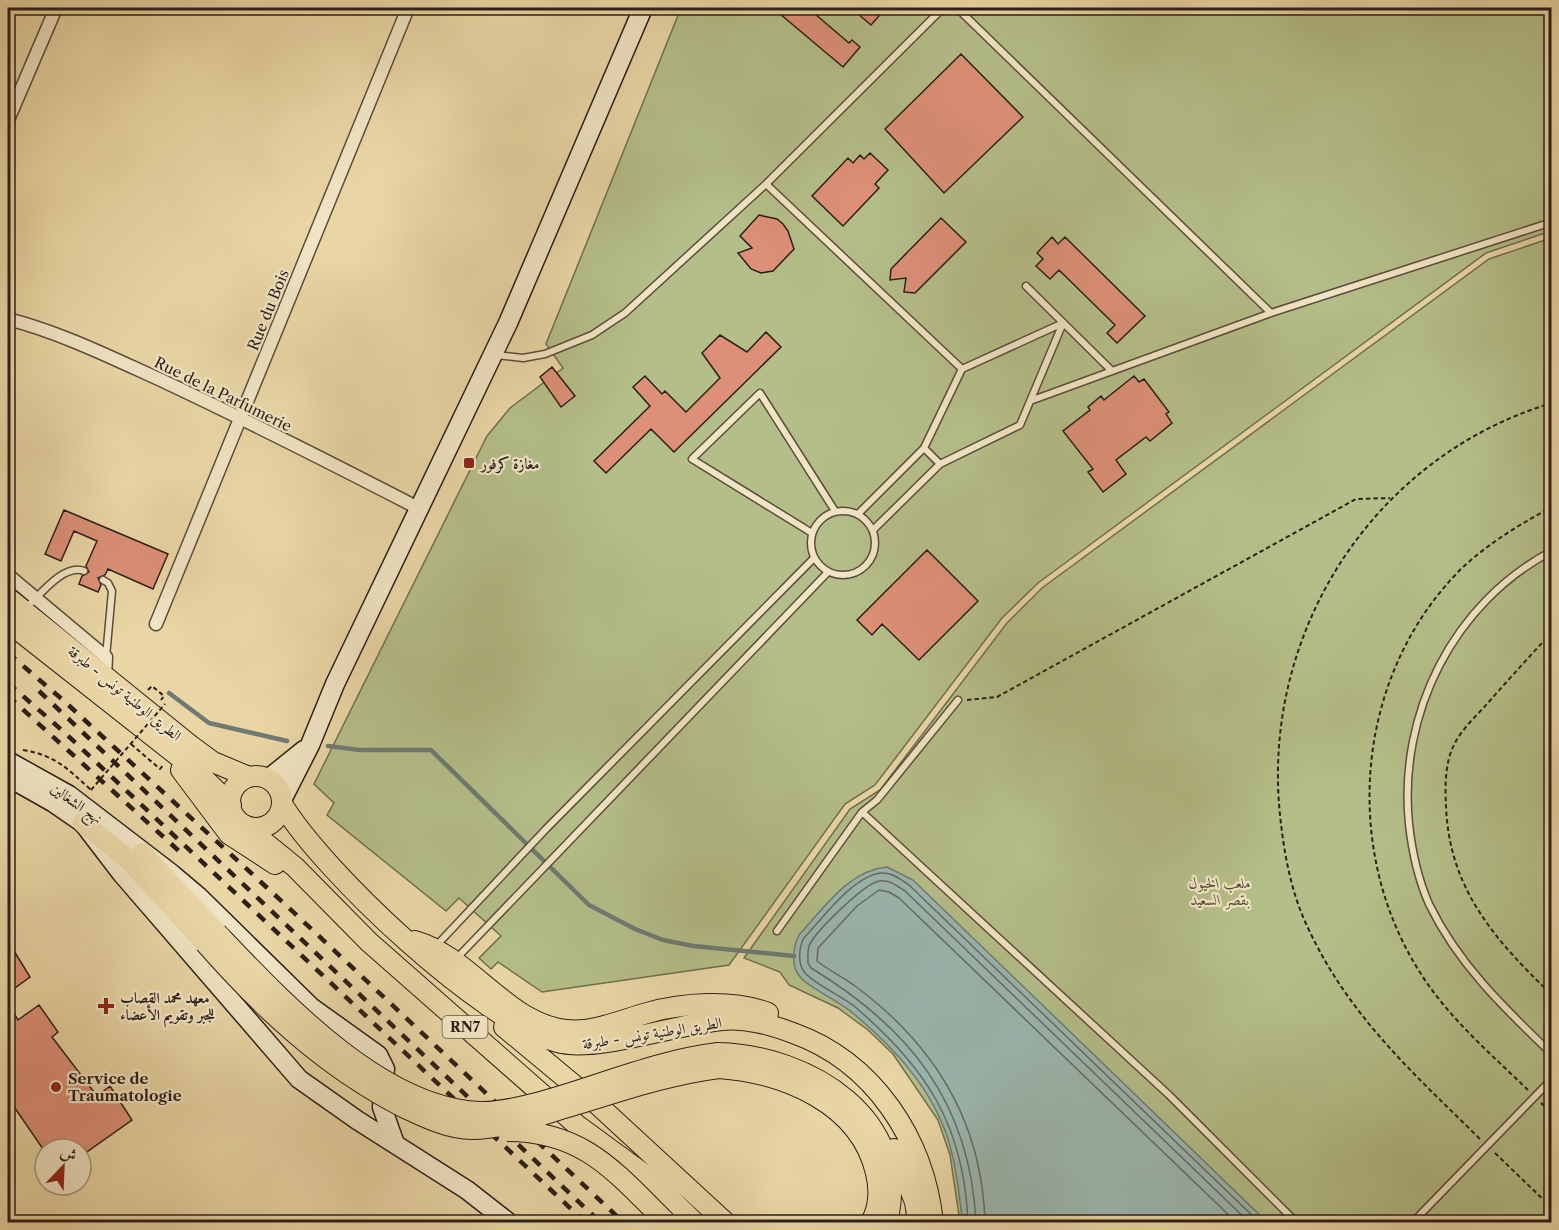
<svg xmlns="http://www.w3.org/2000/svg" width="1559" height="1230" font-family="'Libre Caslon Text',Amiri,serif">
<style>
.green{fill:#b4be88;stroke:#706e50;stroke-width:1.5}
.water{fill:#9bb7b0;stroke:#6e7a74;stroke-width:1.5}
.lines{fill:none;stroke-linecap:round;stroke-linejoin:round}
.shore{stroke:#636b64;stroke-width:1.5}
.stream{stroke:#6e7a74;stroke-width:4.5}
.building{fill:#dd9077;stroke:#2b1f19;stroke-width:1.5}
.lane-casing{stroke:#5b4d3c;stroke-width:9}
.street-casing{stroke:#5b4d3c;stroke-width:15}
.secondary-casing{stroke:#2b1f19;stroke-width:21}
.primary-casing{stroke:#2b1f19;stroke-width:22}
.path{stroke:#2b1f19;stroke-width:2;stroke-dasharray:4.5 3;stroke-linecap:butt}
.lane{stroke:#f1e4c4;stroke-width:6}
.street{stroke:#f1e4c4;stroke-width:12}
.secondary{stroke:#f1e4c4;stroke-width:18}
.primary{stroke:#ead6a5;stroke-width:20}
.rail{stroke:#2b1f19;stroke-width:4.5;stroke-dasharray:10 10;stroke-linecap:butt}
.primary-bridge-casing{stroke:#2b1f19;stroke-width:22;stroke-linecap:butt}
.path-bridge{stroke:#2b1f19;stroke-width:2;stroke-dasharray:4.5 3;stroke-linecap:butt}
.primary-bridge{stroke:#ead6a5;stroke-width:20}
.poi-dot{fill:#8f2418;stroke:#f1e4c4;stroke-width:2}
.labels{text-anchor:middle;dominant-baseline:central;stroke-width:4.5;stroke-linejoin:round;paint-order:stroke}
.shield{fill:#f1e4c4;stroke:#665a4c;stroke-width:1.5}
.shield-label{font-size:14px;font-weight:bold;fill:#2b1f19}
.street-label{font-size:15px;fill:#2b1f19;stroke:#f1e4c4}
.poi-label{font-size:15px;font-weight:bold;fill:#2b1f19;stroke:#f1e4c4;text-anchor:start}
.park-label{font-size:15px;font-style:italic;fill:#544f3a;stroke:#f1e4c4}
</style>
<rect width="100%" height="100%" fill="#ead6a5"/>
<filter id="stains"><feTurbulence type="fractalNoise" baseFrequency=".00333" numOctaves="4"/><feColorMatrix values="0 0 0 0 .2 0 0 0 0 .09 0 0 0 0 .02 0 0 0 .5 -.17"/></filter>
<radialGradient id="worn" r=".72"><stop offset=".6" stop-color="#630" stop-opacity="0"/><stop offset="1" stop-color="#630" stop-opacity=".3"/></radialGradient>
<path class="green" d="M 681,8 L 1551,8 L 1551,231 L 1486,253 L 1038,583 L 1002,618 L 875,785 L 845,804 L 729,965 L 542,992 L 498,962 L 491,969 L 479,958 L 501,936 L 459,898 L 446,911 L 327,815 L 334,803 L 314,784 L 487,436 L 510,408 L 563,368 L 546,344 Z
M 1551,238 L 1551,1222 L 960,1222 L 950,1155 L 938,1120 L 893,1054 L 868,1030 L 838,1008 L 789,985 L 780,972 L 744,958 L 850,809 L 880,790 L 1007,623 L 1042,588 L 1489,259 Z"/>
<path class="water" d="M 887,867 L 913,880 L 1267,1222 L 963,1222 C 959,1200 958,1176 952,1154 C 939,1096 898,1051 854,1014 C 839,1001 813,990 801,978 C 790,967 793,947 799,935 C 823,909 849,870 887,867 Z"/>
<g class="lines">
<path class="shore" d="M 968,1222 C 964,1126 927,1068 854,1006 C 840,995 816,985 805,973 C 797,964 799,947 804,938 C 822,919 856,872 884,873 C 893,873 902,880 909,885 L 1259,1222
M 976,1222 C 970,1103 910,1028 811,968 L 808,963 C 808,957 807,949 810,944 C 817,930 864,884 879,881 C 889,879 897,886 905,891 L 1249,1222
M 985,1222 C 982,1122 935,1045 855,986 C 843,977 828,970 817,961 L 818,948 L 857,906 L 879,890 L 889,892 L 899,898 L 1236,1222"/>
<path class="stream" d="M 169,693 L 209,723 L 287,741
M 328,746 L 360,750 L 431,750 L 589,905 L 635,929 L 663,940 L 693,946 L 794,956"/>
</g>
<path class="building" d="M 773,8 L 808,8 L 849,43 L 852,40 L 860,47 L 843,67 Z
M 851,8 L 886,8 L 871,25 Z
M 961,54 L 1023,117 L 944,193 L 885,129 Z
M 870,153 L 888,170 L 875,184 L 879,188 L 843,226 L 812,196 L 848,158 L 853,163 L 860,155 L 864,159 Z
M 759,215 L 777,219 L 783,224 L 788,231 L 794,249 L 773,271 L 761,273 L 751,269 L 738,253 L 752,248 L 740,236 Z
M 941,218 L 966,242 L 915,293 L 904,292 L 906,278 L 890,280 L 891,269 Z
M 1052,237 L 1058,244 L 1065,237 L 1145,316 L 1117,343 L 1107,333 L 1115,325 L 1059,270 L 1050,279 L 1036,266 L 1043,259 L 1037,253 Z
M 766,332 L 781,347 L 674,452 L 651,429 L 606,473 L 594,461 L 650,406 L 633,387 L 645,376 L 662,394 L 665,391 L 686,412 L 720,378 L 702,353 L 720,335 L 747,352 Z
M 552,367 L 575,396 L 561,407 L 540,377 Z
M 1134,376 L 1139,382 L 1144,379 L 1169,412 L 1166,414 L 1172,423 L 1150,441 L 1146,437 L 1116,460 L 1126,474 L 1103,492 L 1088,472 L 1093,469 L 1063,431 L 1090,410 L 1088,407 L 1101,396 L 1104,400 Z
M 64,510 L 168,554 L 153,589 L 108,569 L 105,575 L 98,578 L 101,585 L 98,592 L 79,584 L 82,576 L 89,572 L 86,566 L 97,541 L 74,531 L 61,561 L 45,554 Z
M 927,550 L 978,601 L 919,660 L 882,624 L 872,635 L 857,620 Z
M 8,941 L 30,977 L 8,993 Z
M 8,1004 L 18,1020 L 39,1005 L 58,1032 L 52,1037 L 97,1096 L 110,1086 L 132,1120 L 81,1156 L 81,1149 L 43,1149 L 8,1098 Z"/>
<g class="lines">
<g class="lane-casing">
<path id="lane" d="M 957,8 L 1271,313
M 766,184 L 962,369
M 1026,286 L 1111,370
M 496,355 L 523,358 L 545,354 L 592,335 L 625,313 L 766,184 L 943,8
M 1030,401 L 1271,313 L 1552,222
M 924,448 L 940,464
M811 543a32 32 0 1 1 64 0a32 32 0 1 1-64 0Z
M 858,514 L 924,448 L 962,369 L 1063,323
M 873,530 L 940,464 L 1020,425 L 1063,323
M 812,533 L 692,459 L 760,393 L 835,511
M 1552,551 C 1453,603 1398,714 1409,824 C 1412,851 1418,879 1429,904 C 1458,964 1504,1008 1552,1054
M 103,580 L 108,583 L 112,591 L 106,657
M 25,609 C 40,595 64,563 84,571
M 8,797 L 14,784
M 862,812 L 1169,1095 L 1296,1222
M 777,931 L 862,812 L 877,800 L 958,700
M 436,946 L 546,829 L 814,558
M 455,960 L 828,572
M 1413,1222 L 1552,1079"/>
</g>
<g class="street-casing">
<path id="street" d="M 8,120 L 56,8
M 8,319 C 62,333 112,358 163,381 C 250,422 335,465 420,509
M 8,575 L 106,657 L 105,676
M 156,624 L 408,8"/>
</g>
<g class="secondary-casing">
<path id="secondary" d="M 8,761 L 69,795 L 172,874 L 198,896 L 311,1007 L 378,1055 L 385,1069 L 382,1107 L 395,1144
M 8,777 L 54,803 L 83,823 L 122,874 L 299,1079 L 357,1120 L 467,1190 L 508,1222
M 268,779 L 304,750
M 282,800 L 310,745 L 335,684 L 508,323 L 643,8"/>
</g>
<g class="primary-casing">
<path id="primary" d="M 8,598 L 190,745 L 213,762 L 249,777
M 8,622 L 192,767 L 231,805
M 181,770 L 229,834 L 275,864
M230 802a26 26 0 1 1 52 0a26 26 0 1 1-52 0Z
M 282,804 C 324,873 480,1020 557,1042 C 596,1053 677,1024 722,1020 C 747,1018 769,1024 793,1033 C 874,1062 924,1139 933,1222
M 83,823 L 129,860 L 205,943
M 242,824 L 295,867 L 369,942 L 577,1125 L 648,1177 L 694,1222
M 142,853 L 217,933
M 415,941 C 471,957 506,1023 566,1030 C 593,1033 622,1020 647,1013 C 682,1003 733,999 768,1013
M 504,1027 L 598,1105 L 725,1222
M 718,1053 C 809,1055 913,1119 887,1222
M 719,1068 C 784,1073 860,1103 876,1173 C 880,1190 879,1208 871,1222
M 894,1149 L 915,1202 L 918,1222"/>
</g>
<path class="path" d="M 1552,632 C 1530,656 1508,680 1487,704 C 1476,716 1460,731 1453,747 C 1445,764 1445,788 1446,806 C 1449,889 1495,940 1552,995
M 148,690 L 152,686 L 164,696 L 161,700
M 967,700 L 997,697 L 1356,499 L 1390,498
M 131,744 L 160,769 L 164,764
M 23,750 C 55,755 68,769 91,790
M 1528,1090 C 1492,1055 1451,1020 1423,977 C 1340,852 1354,675 1462,568 C 1489,543 1520,524 1552,507
M 1541,1103 L 1552,1113
M 1480,1139 C 1412,1072 1349,1016 1308,928 C 1291,893 1284,853 1280,815 C 1261,632 1374,456 1552,403
M 1495,1153 L 1552,1208"/>
<use href="#lane" class="lane"/>
<use href="#street" class="street"/>
<use href="#secondary" class="secondary"/>
<use href="#primary" class="primary"/>
<path class="rail" d="M 8,653 L 64,701 L 288,907 L 623,1222
M 8,683 L 64,732 L 585,1222
M 39,691 L 600,1222
M 8,696 L 179,851"/>
<g class="primary-bridge-casing">
<path id="primary-bridge" d="M 217,933 C 281,1000 383,1111 483,1112 C 500,1112 517,1108 533,1104 C 595,1088 653,1061 718,1053
M 205,943 C 262,1008 325,1067 403,1107 C 424,1117 449,1129 472,1129 C 501,1129 533,1118 561,1109 C 613,1094 664,1075 719,1068
M 507,1131 C 584,1131 615,1172 666,1222"/>
</g>
<path class="path-bridge" d="M 91,790 L 165,704"/>
<use href="#primary-bridge" class="primary-bridge"/>
</g>
<g class="poi-dot">
<rect x="463" y="457" width="12" height="12" rx="3"/>
<path d="M103 997h6v6h6v6h-6v6h-6v-6h-6v-6h6z"/>
<circle cx="56" cy="1087" r="6"/>
</g>
<g class="labels">
<rect class="shield" x="442.5" y="1016" width="45" height="22" rx="4.5"/>
<g class="shield-label">
<text x="465" y="1027">RN7</text>
</g>
<g class="street-label">
<text transform="translate(268 310) rotate(-68)">Rue du Bois</text>
<text transform="translate(223 394) rotate(26)">Rue de la Parfumerie</text>
<text transform="translate(125 693) rotate(39)">الطريق الوطنية تونس - طبرقة</text>
<text transform="translate(77 803) rotate(35)">نهج الشغالين</text>
<text transform="translate(652 1033) rotate(-9)">الطريق الوطنية تونس - طبرقة</text>
</g>
<g class="poi-label">
<text x="481" y="463">مغازة كرفور</text>
<text x="120" y="997">معهد محمد القصاب<tspan x="120" dy="17">للجبر وتقويم الأعضاء</tspan></text>
<text x="68" y="1078">Service de<tspan x="68" dy="17">Traumatologie</tspan></text>
</g>
<g class="park-label">
<text x="1220" y="882">ملعب الخيول<tspan x="1220" dy="17">بقصر السعيد</tspan></text>
</g>
</g>
<rect width="1559" height="1230" fill="none" stroke="#ead6a5" stroke-width="30"/>
<rect x="9" y="9" width="1541" height="1212" fill="none" stroke="#2b1f19" stroke-width="3"/>
<rect x="15" y="15" width="1529" height="1200" fill="none" stroke="#2b1f19" stroke-width="1.5"/>
<g transform="translate(63 1167) rotate(23)"><circle r="28" fill="#f1e4c4" stroke="#a29580" stroke-width="1.5"/>
<path d="M0-4.5L10 22L0 15L-10 22Z" fill="#8f2418"/>
<text y="-9" font-size="16" font-weight="bold" text-anchor="middle" fill="#2b1f19">ش</text>
</g>
<rect width="100%" height="100%" filter="url(#stains)"/>
<rect width="100%" height="100%" fill="url(#worn)"/>
</svg>
